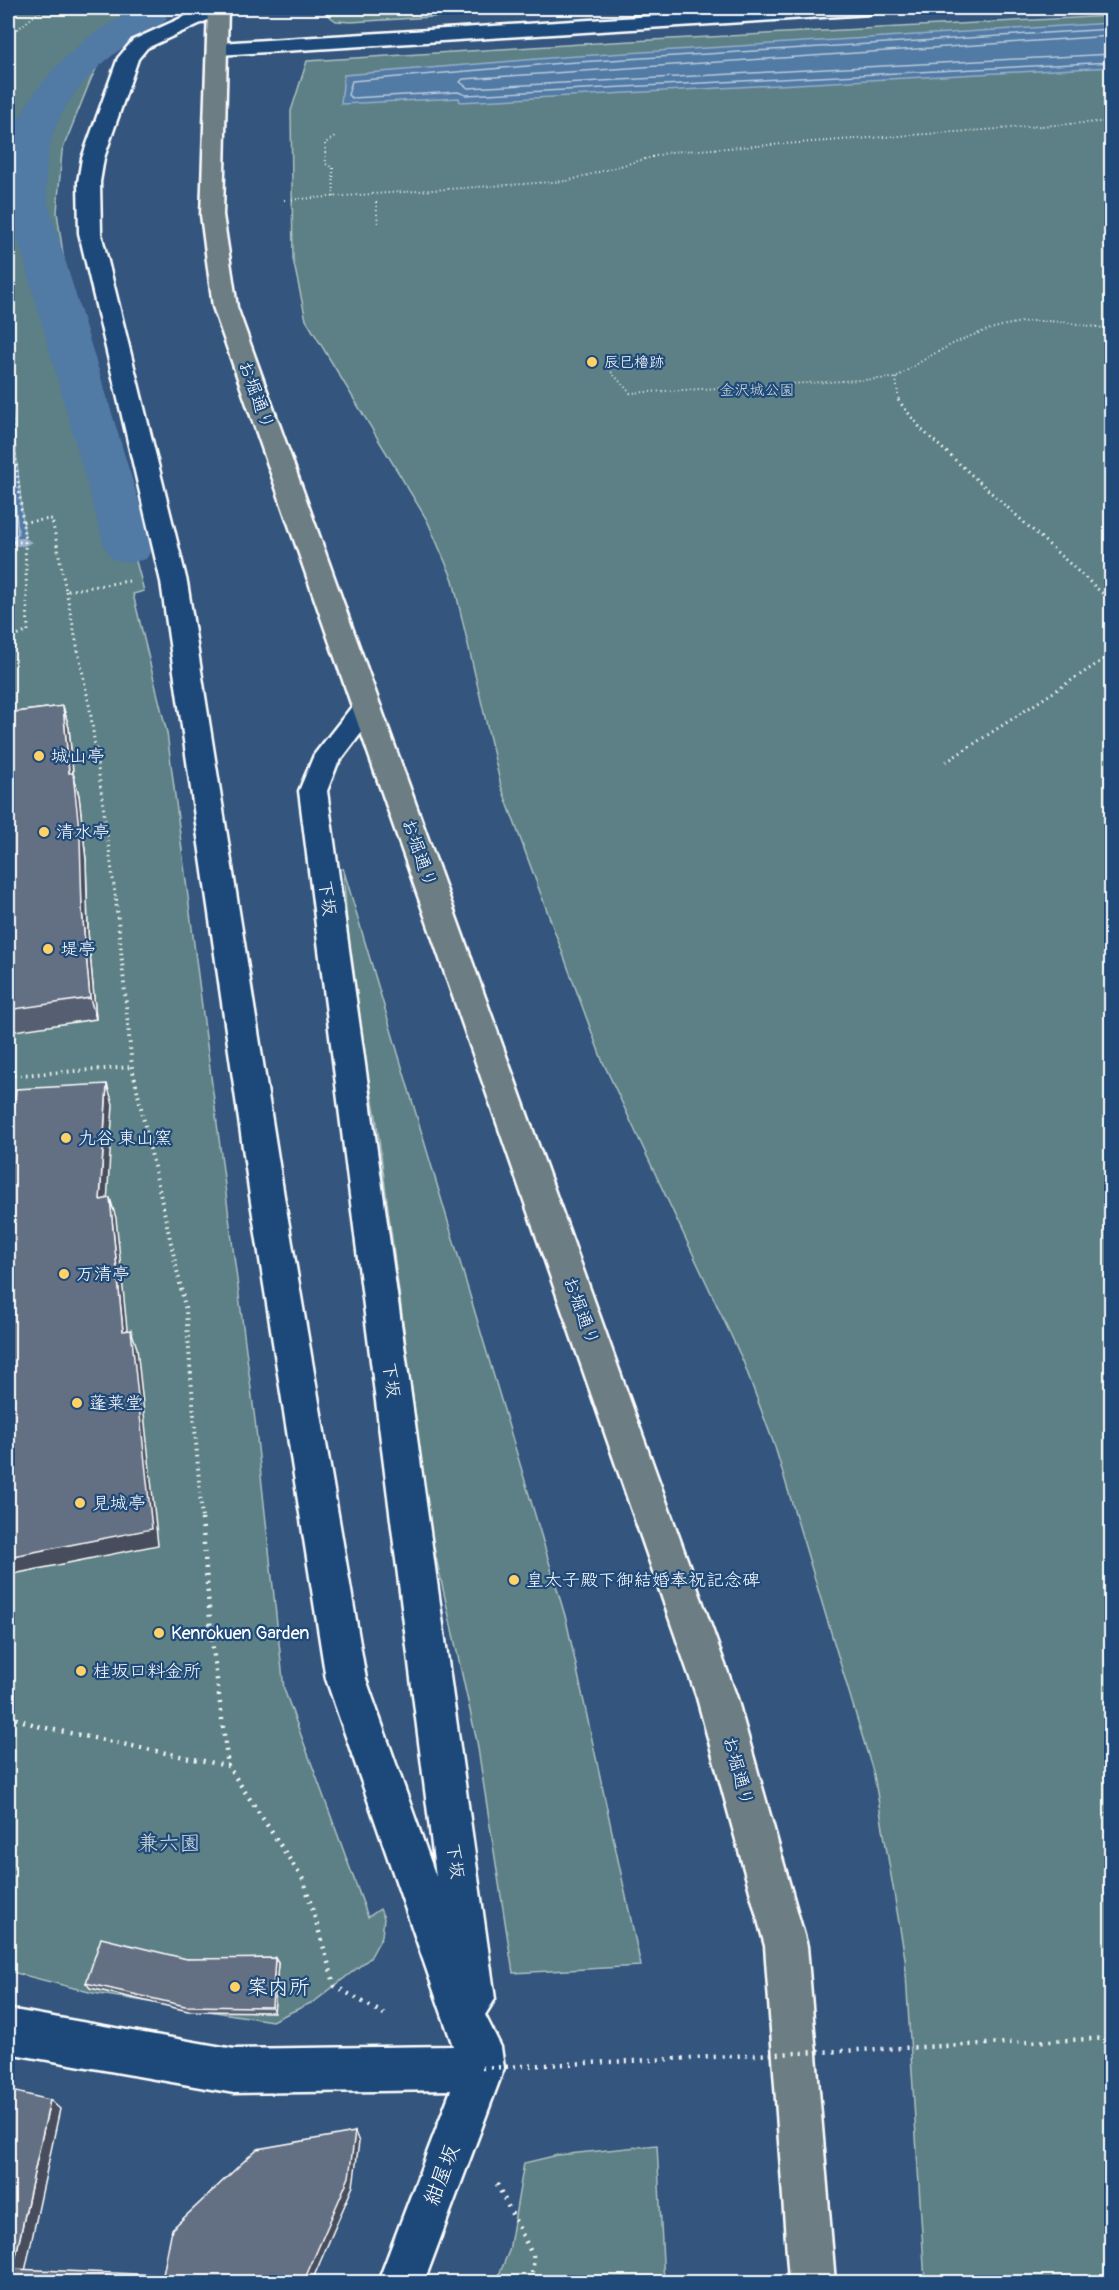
<svg xmlns="http://www.w3.org/2000/svg" width="1119" height="2290" font-family="Pangolin,'Klee One',sans-serif">
<style>
.green{fill:#5c8085;stroke:#aec0c2;stroke-width:1.5}
.water{fill:#517aa5;stroke:#97afc9;stroke-width:1.5}
.lines{fill:none;stroke-linecap:round;stroke-linejoin:round}
.shore{stroke:#b9cadb;stroke-width:1.5}
.stream{fill:#97afc9;fill-rule:evenodd}
.canal{fill:#517aa5;fill-rule:evenodd}
.minor-casing{stroke:#fff;stroke-width:5}
.major-casing{stroke:#fff;stroke-width:5}
.path-far3{stroke:#fff;stroke-width:2;stroke-dasharray:1 3;stroke-linecap:butt}
.path-far2{stroke:#fff;stroke-width:3;stroke-dasharray:1.5 4;stroke-linecap:butt}
.path-far1{stroke:#fff;stroke-width:4;stroke-dasharray:1.5 4.5;stroke-linecap:butt}
.path{stroke:#fff;stroke-width:4.5;stroke-dasharray:2 6;stroke-linecap:butt}
.minor{fill:#1f4a7a;fill-rule:evenodd}
.major{fill:#6c7e84;fill-rule:evenodd}
.path-bridge{stroke:#fff;stroke-width:4.5;stroke-dasharray:2 6;stroke-linecap:butt}
.wall{fill:#565f72;stroke:#fff;stroke-width:1.5}
.shaded-wall{fill:#464e5c;stroke:#fff;stroke-width:1.5}
.building{fill:#646f84;stroke:#fff;stroke-width:1.5}
.poi-dot{fill:#ffd166;stroke:#1f4a7a;stroke-width:2}
.labels{text-anchor:middle;dominant-baseline:central;stroke-width:4.5;stroke-linejoin:round;paint-order:stroke}
.far-poi-label{font-size:15px;fill:#fff;stroke:#1f4a7a;text-anchor:start}
.far-park-label{font-size:15px;fill:#d6dfe0;stroke:#1f4a7a}
.street-label{font-size:18px;fill:#fff;stroke:#1f4a7a}
.poi-label{font-size:18px;fill:#fff;stroke:#1f4a7a;text-anchor:start}
.near-park-label{font-size:21px;fill:#d6dfe0;stroke:#1f4a7a}
.near-poi-label{font-size:21px;fill:#fff;stroke:#1f4a7a;text-anchor:start}
.near-street-label{font-size:21px;fill:#fff;stroke:#1f4a7a}
</style>
<rect width="100%" height="100%" fill="#34557d"/>
<filter id="ink" filterUnits="userSpaceOnUse"><feTurbulence type="fractalNoise" baseFrequency=".0167" numOctaves="2"/><feDisplacementMap in="SourceGraphic" scale="12" xChannelSelector="R" yChannelSelector="G"/><feConvolveMatrix kernelMatrix="1 2 1 2 8 2 1 2 1" color-interpolation-filters="sRGB"/></filter>
<g filter="url(#ink)">
<path class="green" d="M 8,8 L 139,8 L 138,16 L 149,15 L 150,19 L 107,47 L 91,79 L 62,151 L 57,212 L 69,296 L 107,452 L 144,591 L 133,594 L 167,733 L 255,1420 L 284,1689 L 368,1917 L 380,1909 L 384,1918 L 382,1936 L 370,1958 L 315,2001 L 272,2021 L 93,1993 L 8,1971 Z
M 324,8 L 575,8 L 351,22 L 336,21 L 325,13 Z
M 1111,16 L 1111,2282 L 925,2282 L 905,1958 L 874,1775 L 775,1447 L 743,1361 L 602,1060 L 501,786 L 453,580 L 427,520 L 306,320 L 293,259 L 291,111 L 307,61 L 613,42 Z
M 343,868 L 566,1619 L 641,1966 L 513,1973 L 477,1742 L 431,1535 L 376,1117 L 352,990 Z
M 657,2145 L 664,2282 L 496,2282 L 509,2251 L 524,2163 L 558,2155 Z"/>
<path class="water" d="M 1111,23 L 1111,67 L 460,102 L 459,98 L 341,104 L 344,75 L 562,57 Z
M 8,398 L 12,412 L 25,542 L 8,542 Z"/>
<g class="lines">
<path class="shore" d="M 1112,29 L 562,63 L 352,81 L 348,95 L 352,98 L 458,92 L 466,95 L 1112,62
M 1112,36 L 463,79 L 460,82 L 468,88 L 1112,54
M 8,430 L 18,533 L 16,536 L 8,536"/>
<path class="stream" d="M 8,538 L 25,538 L 32,542 L 25,546 L 8,546 Z"/>
<path class="canal" d="M 147,8 L 162,10 L 167,18 C 157,34 133,40 118,51 C 65,91 37,141 49,207 L 153,548 L 146,559 L 129,563 L 112,559 L 105,548 L 9,207 C 6,189 5,165 9,147 C 23,89 90,22 147,8 Z"/>
<g class="minor-casing">
<path id="minor" d="M 203,8 L 228,8 L 225,12 L 147,48 L 138,59 L 104,158 L 100,182 L 101,233 L 187,582 L 284,1196 L 366,1679 L 436,1877 L 299,791 L 314,755 L 357,700 L 367,698 L 377,700 L 381,707 L 337,765 L 327,791 L 495,1999 L 485,2015 L 501,2047 L 504,2068 L 424,2282 L 378,2282 L 451,2090 L 234,2093 L 8,2053 L 8,2009 L 234,2049 L 453,2046 L 326,1679 L 250,1196 L 161,582 L 79,233 L 78,182 L 82,158 L 118,58 L 133,40 Z
M 784,8 L 880,8 L 870,14 L 218,55 L 211,53 L 208,49 L 211,45 L 218,43 Z"/>
</g>
<g class="major-casing">
<path id="major" d="M 208,8 L 228,8 L 223,215 L 237,307 L 737,1698 L 807,1946 L 835,2282 L 789,2282 L 765,1946 L 697,1698 L 213,307 L 201,215 Z"/>
</g>
<path class="path-far3" d="M 8,37 L 44,8
M 334,197 L 333,168 L 326,164 L 325,143 L 335,137
M 284,200 L 567,181 L 670,152 L 1112,121
M 376,202 L 378,225
M 606,366 L 630,393 L 896,378 C 936,350 984,324 1034,321 C 1060,320 1087,326 1112,329
M 896,378 L 899,402
M 8,396 L 10,402"/>
<path class="path-far2" d="M 898,400 L 922,430 L 1112,602
M 23,522 L 52,519 L 66,591 L 129,581
M 8,542 L 25,542
M 66,591 L 90,709 L 116,901
M 8,640 L 28,631 L 25,542 L 9,400
M 946,762 L 1112,654"/>
<path class="path-far1" d="M 116,899 L 132,1067 L 186,1311 L 202,1520
M 8,1076 L 132,1067"/>
<path class="path" d="M 202,1519 L 211,1633 L 228,1766
M 8,1716 L 41,1727 L 228,1766 L 304,1881 L 335,1986 L 384,2014
M 497,2184 L 534,2258 L 531,2282"/>
<use href="#minor" class="minor"/>
<use href="#major" class="major"/>
<path class="path-bridge" d="M 482,2068 L 1112,2038"/>
</g>
<path class="wall" d="M 63,706 L 69,728 L 73,773 L 79,796 L 86,860 L 88,932 L 96,1019 L 8,1032 L 8,713 Z
M 187,1959 L 278,1963 L 274,2012 L 188,2011 L 90,1988 L 86,1983 Z"/>
<path class="shaded-wall" d="M 63,706 L 69,728 L 75,795 L 69,773 Z
M 73,773 L 79,796 L 86,860 L 88,932 L 96,1019 L 90,998 L 82,910 Z
M 107,1084 L 113,1104 L 106,1220 L 100,1200 Z
M 110,1198 L 116,1218 L 129,1349 L 123,1331 Z
M 131,1330 L 137,1348 L 158,1545 L 8,1575 L 8,1557 Z
M 275,1958 L 278,1963 L 274,2012 L 272,2007 Z
M 50,2100 L 60,2109 L 24,2276 L 13,2269 Z
M 355,2132 L 359,2142 L 353,2186 L 311,2283 L 303,2283 Z"/>
<path class="building" d="M 63,706 L 69,773 L 73,773 L 80,838 L 82,910 L 90,998 L 8,1010 L 8,713 Z
M 107,1084 L 100,1200 L 110,1198 L 123,1331 L 131,1330 L 152,1529 L 8,1557 L 8,1147 L 11,1147 L 16,1089 Z
M 101,1938 L 187,1959 L 275,1958 L 272,2007 L 185,2006 L 86,1983 Z
M 8,2090 L 50,2100 L 13,2269 L 163,2275 L 172,2229 L 257,2149 L 355,2132 L 349,2177 L 303,2283 L 8,2283 Z"/>
</g>
<g class="poi-dot">
<circle cx="592" cy="362" r="6"/>
<circle cx="39" cy="756" r="6"/>
<circle cx="44" cy="832" r="6"/>
<circle cx="48" cy="949" r="6"/>
<circle cx="66" cy="1138" r="6"/>
<circle cx="64" cy="1274" r="6"/>
<circle cx="77" cy="1403" r="6"/>
<circle cx="80" cy="1503" r="6"/>
<circle cx="514" cy="1580" r="6"/>
<circle cx="159" cy="1633" r="6"/>
<circle cx="81" cy="1671" r="6"/>
<circle cx="235" cy="1987" r="6"/>
</g>
<g class="labels">
<g class="far-poi-label">
<text x="604" y="362">辰巳櫓跡</text>
</g>
<g class="far-park-label">
<text x="757" y="390">金沢城公園</text>
</g>
<g class="street-label">
<text transform="translate(256 395) rotate(70)">お堀通り</text>
<text transform="translate(419 853) rotate(71)">お堀通り</text>
<text transform="translate(327 898) rotate(82)">下坂</text>
<text transform="translate(581 1311) rotate(70)">お堀通り</text>
<text transform="translate(391 1380) rotate(82)">下坂</text>
<text transform="translate(738 1771) rotate(75)">お堀通り</text>
<text transform="translate(455 1861) rotate(82)">下坂</text>
</g>
<g class="poi-label">
<text x="51" y="756">城山亭</text>
<text x="56" y="832">清水亭</text>
<text x="60" y="949">堤亭</text>
<text x="78" y="1138">九谷 東山窯</text>
<text x="76" y="1274">万清亭</text>
<text x="89" y="1403">蓬莱堂</text>
<text x="92" y="1503">見城亭</text>
<text x="526" y="1580">皇太子殿下御結婚奉祝記念碑</text>
<text x="171" y="1633">Kenrokuen Garden</text>
<text x="93" y="1671">桂坂口料金所</text>
</g>
<g class="near-park-label">
<text x="169" y="1843">兼六園</text>
</g>
<g class="near-poi-label">
<text x="247" y="1987">案内所</text>
</g>
<g class="near-street-label">
<text transform="translate(442 2175) rotate(-69)">紺屋坂</text>
</g>
</g>
<rect width="1119" height="2290" fill="none" stroke="#1f4a7a" stroke-width="30"/>
<rect x="15" y="15" width="1089" height="2260" fill="none" stroke="#fff" stroke-width="2" filter="url(#ink)"/>
</svg>
